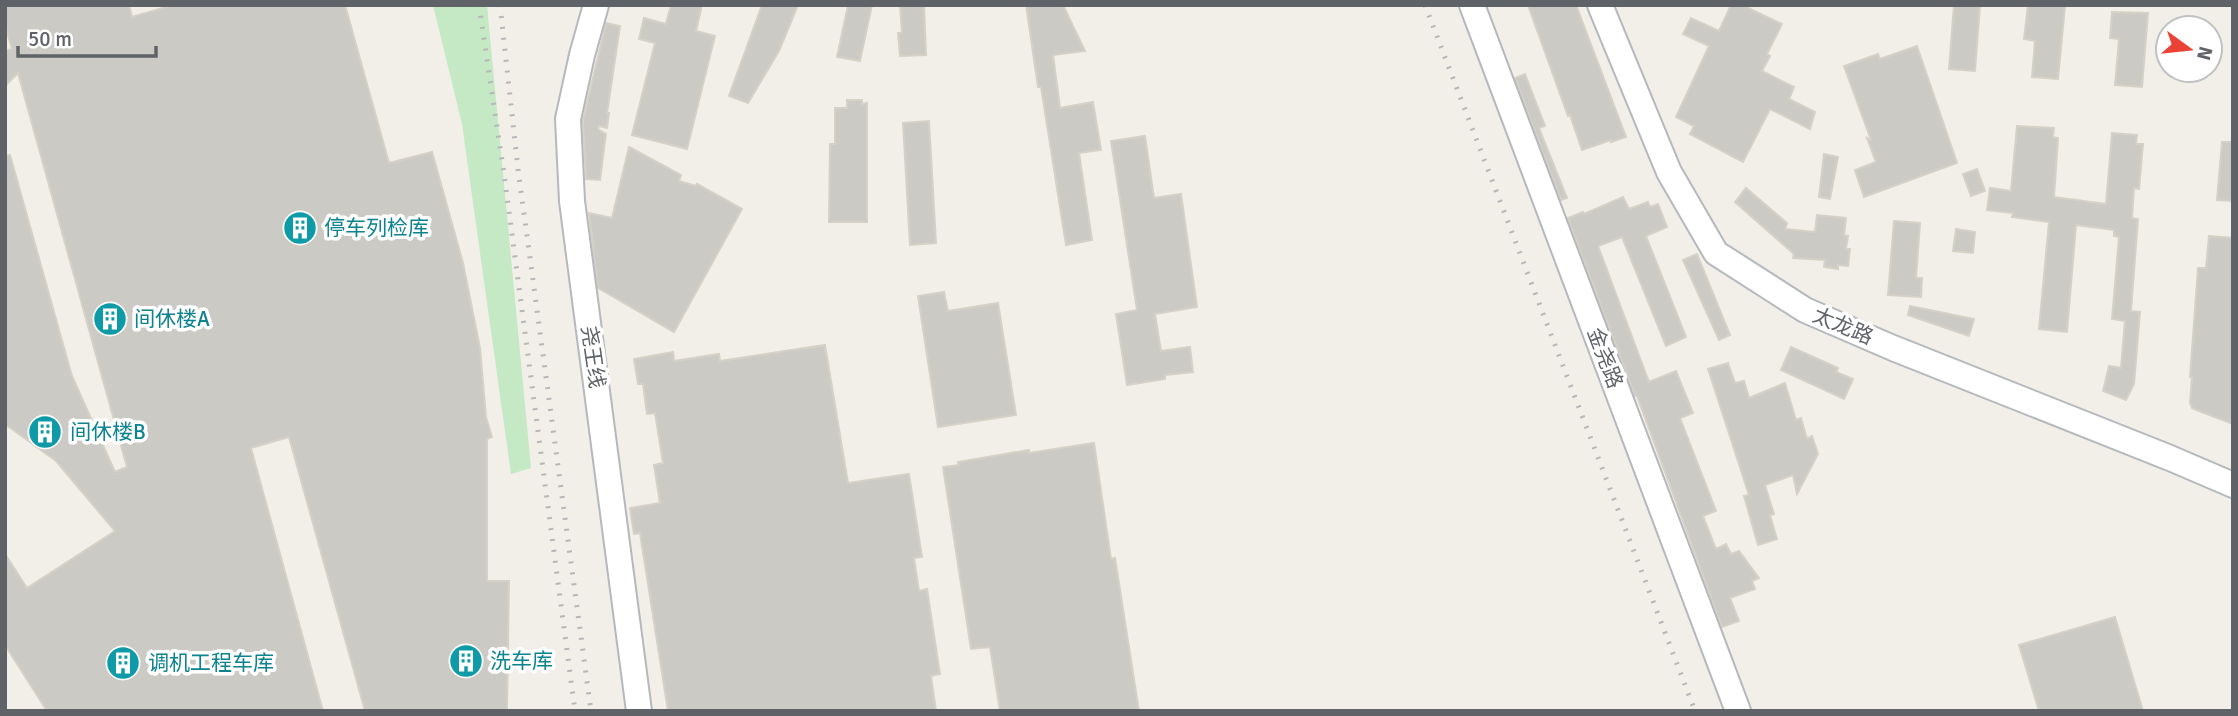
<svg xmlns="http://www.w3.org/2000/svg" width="2238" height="716" font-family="Signika,'Noto Sans SC',sans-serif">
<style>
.green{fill:#c5e8c5}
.building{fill:#cccac5;stroke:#d6d1c6;stroke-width:2}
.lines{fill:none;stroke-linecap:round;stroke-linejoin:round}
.minor-casing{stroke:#b5b8bc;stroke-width:28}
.minor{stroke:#fff;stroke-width:24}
.rail{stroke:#b6b7b8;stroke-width:5;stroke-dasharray:2 9;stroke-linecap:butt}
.labels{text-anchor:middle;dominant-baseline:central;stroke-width:7;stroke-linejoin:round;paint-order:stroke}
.culture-label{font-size:21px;fill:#0d838f;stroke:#fff;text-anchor:start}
.street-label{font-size:21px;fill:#5f6368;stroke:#fff}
</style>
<rect width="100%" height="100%" fill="#f1efe8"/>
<path class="green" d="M 433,5 L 487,5 L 531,468 L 511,474 L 462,124 Z"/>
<path class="building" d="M 5,5 L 129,5 L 132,17 L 173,5 L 345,5 L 389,163 L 432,152 L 463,263 L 480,348 L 486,417 L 492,437 L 487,439 L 487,581 L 509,581 L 507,711 L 365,711 L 289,437 L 251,448 L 323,711 L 47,711 L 5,645 L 5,554 L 27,588 L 115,531 L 56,461 L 5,424 L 5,156 L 10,155 L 72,376 L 115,472 L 127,467 L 18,73 L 5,86 L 5,51 L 12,49 L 5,25 Z
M 671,5 L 702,5 L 696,31 L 715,36 L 687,149 L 632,135 L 655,43 L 639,39 L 644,18 L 666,24 Z
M 762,5 L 798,5 L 779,51 L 748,103 L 729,96 Z
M 848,5 L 872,5 L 860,61 L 837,57 Z
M 900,5 L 924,5 L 926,55 L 900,56 L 898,33 L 902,33 Z
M 1026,5 L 1063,5 L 1085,51 L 1053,55 L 1060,108 L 1093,102 L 1101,150 L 1079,153 L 1092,240 L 1066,245 L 1041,87 L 1038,87 Z
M 1528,5 L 1576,5 L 1626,137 L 1611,142 L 1611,140 L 1582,150 L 1570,115 L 1568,116 Z
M 1731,5 L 1742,5 L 1782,24 L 1767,54 L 1770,56 L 1762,71 L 1794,87 L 1789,99 L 1815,112 L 1810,129 L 1770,109 L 1743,162 L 1690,134 L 1694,126 L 1676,117 L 1709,46 L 1683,34 L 1691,18 L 1719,31 Z
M 1954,5 L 1980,5 L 1975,71 L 1949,69 Z
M 2028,5 L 2065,6 L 2058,79 L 2032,77 L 2035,41 L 2024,39 Z
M 2112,12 L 2148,13 L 2142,87 L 2115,85 L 2119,39 L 2110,38 Z
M 606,23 L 620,26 L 607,113 L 609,113 L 607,128 L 599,126 L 598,129 L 606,134 L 600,180 L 586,179 L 583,120 Z
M 1917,46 L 1957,163 L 1864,197 L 1855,170 L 1876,162 L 1867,138 L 1871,140 L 1844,66 L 1878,54 L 1880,59 Z
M 1525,74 L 1545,126 L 1539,128 L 1567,198 L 1561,200 L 1515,78 Z
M 847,100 L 862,100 L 862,104 L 867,103 L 867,222 L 829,222 L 830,144 L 835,144 L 835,108 L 847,108 Z
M 929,121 L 936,243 L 910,245 L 903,123 Z
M 2017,126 L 2054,128 L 2053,137 L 2058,138 L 2054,197 L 2106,204 L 2112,133 L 2137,135 L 2136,144 L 2143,144 L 2139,189 L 2134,188 L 2132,218 L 2138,219 L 2131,311 L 2140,312 L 2134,384 L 2126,400 L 2103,391 L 2109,366 L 2121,368 L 2125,321 L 2112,319 L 2119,237 L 2114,236 L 2114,230 L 2076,225 L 2067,332 L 2039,329 L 2049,222 L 2012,217 L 2013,213 L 1987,210 L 1990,188 L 2011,191 Z
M 1145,136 L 1154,198 L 1181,194 L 1197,307 L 1155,314 L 1161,351 L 1190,347 L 1193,372 L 1165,375 L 1165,379 L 1127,385 L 1116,314 L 1137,310 L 1111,141 Z
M 2222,142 L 2233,142 L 2233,201 L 2217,200 Z
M 629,147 L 681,175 L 679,181 L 696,186 L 697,184 L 742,209 L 674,332 L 598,288 L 589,213 L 612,218 Z
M 1824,154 L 1838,157 L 1830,199 L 1819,197 Z
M 1977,169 L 1985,191 L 1971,196 L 1963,174 Z
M 1746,188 L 1787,223 L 1785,229 L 1815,232 L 1817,215 L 1846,218 L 1844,235 L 1848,236 L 1846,249 L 1850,249 L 1848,266 L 1838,265 L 1838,269 L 1824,267 L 1825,260 L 1793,258 L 1794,254 L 1735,202 Z
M 1623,197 L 1629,209 L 1648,202 L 1650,207 L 1658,204 L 1667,227 L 1646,236 L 1686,337 L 1666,346 L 1622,237 L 1598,246 L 1649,382 L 1676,371 L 1693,413 L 1680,418 L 1716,511 L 1703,516 L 1716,549 L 1726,544 L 1731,554 L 1739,551 L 1759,578 L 1752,581 L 1755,589 L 1730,598 L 1739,621 L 1722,627 L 1637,396 L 1635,396 L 1568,218 L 1583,212 L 1584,214 Z
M 1894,221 L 1920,223 L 1916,278 L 1922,278 L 1921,297 L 1888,295 Z
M 1956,229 L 1975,232 L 1973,253 L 1953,251 Z
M 2209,236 L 2233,238 L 2233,424 L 2199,411 L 2192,408 L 2190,403 L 2192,377 L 2190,377 L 2198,268 L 2206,268 Z
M 1697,254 L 1730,335 L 1719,340 L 1683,260 Z
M 944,292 L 948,311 L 998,303 L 1016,415 L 938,427 L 918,296 Z
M 1910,306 L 1974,319 L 1969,336 L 1908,315 Z
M 825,345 L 848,483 L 909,474 L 922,557 L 914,558 L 919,591 L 927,589 L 940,674 L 931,676 L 936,711 L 668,711 L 640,533 L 634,534 L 630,508 L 660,503 L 654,465 L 663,463 L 655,413 L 647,414 L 643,384 L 638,384 L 634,359 L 673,352 L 674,361 L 719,354 L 720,361 Z
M 1791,347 L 1838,368 L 1836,372 L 1853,379 L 1844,399 L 1781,370 Z
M 1728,363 L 1735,383 L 1744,381 L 1749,398 L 1785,383 L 1796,420 L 1801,418 L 1807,439 L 1812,436 L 1818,454 L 1797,494 L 1793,475 L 1765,485 L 1774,514 L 1770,515 L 1777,539 L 1758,545 L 1744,496 L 1749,495 L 1708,369 Z
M 1094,443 L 1111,559 L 1115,558 L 1139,711 L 1000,711 L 990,647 L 971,649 L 943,467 L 959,465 L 958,462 L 1029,450 L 1029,453 Z
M 2115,617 L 2143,711 L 2039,711 L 2019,645 Z"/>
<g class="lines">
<g class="minor-casing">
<path id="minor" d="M 596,5 L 582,55 L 568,119 L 572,201 L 639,711
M 1472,5 L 1738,711
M 1600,5 L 1669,172 L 1716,253 L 1805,310 L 1893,348 L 2170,458 L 2233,485"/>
</g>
<use href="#minor" class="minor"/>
<path class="rail" d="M 479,5 L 504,174 L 575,711
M 500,5 L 518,169 L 591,711
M 1425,5 L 1695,711"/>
</g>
<defs>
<g id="building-disc" transform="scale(1.75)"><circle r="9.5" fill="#0f9aa8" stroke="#fff"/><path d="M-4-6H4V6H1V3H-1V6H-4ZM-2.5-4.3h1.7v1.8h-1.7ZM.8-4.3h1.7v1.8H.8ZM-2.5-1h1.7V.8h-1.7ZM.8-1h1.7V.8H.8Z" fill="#fff"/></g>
</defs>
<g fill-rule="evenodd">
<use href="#building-disc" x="300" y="228"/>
<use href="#building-disc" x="110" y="319"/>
<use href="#building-disc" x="45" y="432"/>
<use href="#building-disc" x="466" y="661"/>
<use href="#building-disc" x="123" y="663"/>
</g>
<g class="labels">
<g class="culture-label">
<text x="324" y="228">停车列检库</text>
<text x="134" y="319">间休楼A</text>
<text x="70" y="432">间休楼B</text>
<text x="490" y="661">洗车库</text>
<text x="148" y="663">调机工程车库</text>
</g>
<g class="street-label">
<text transform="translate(1843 326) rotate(23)">太龙路</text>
<text transform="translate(593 357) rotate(82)">尧王线</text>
<text transform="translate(1605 358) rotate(69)">金尧路</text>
</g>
</g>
<rect width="2238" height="716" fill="none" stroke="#5f6368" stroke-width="14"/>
<g transform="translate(2189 49) rotate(105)"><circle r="33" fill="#ffffff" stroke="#bfc1c3" stroke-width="2"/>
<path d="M0-5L12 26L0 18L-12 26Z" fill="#ea4335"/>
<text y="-10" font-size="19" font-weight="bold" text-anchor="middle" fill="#5f6368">N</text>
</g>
<path d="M18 46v10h138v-10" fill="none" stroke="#5f6368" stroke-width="3.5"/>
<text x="28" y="46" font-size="21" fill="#5f6368" stroke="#ffffff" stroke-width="5" paint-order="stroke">50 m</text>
</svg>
